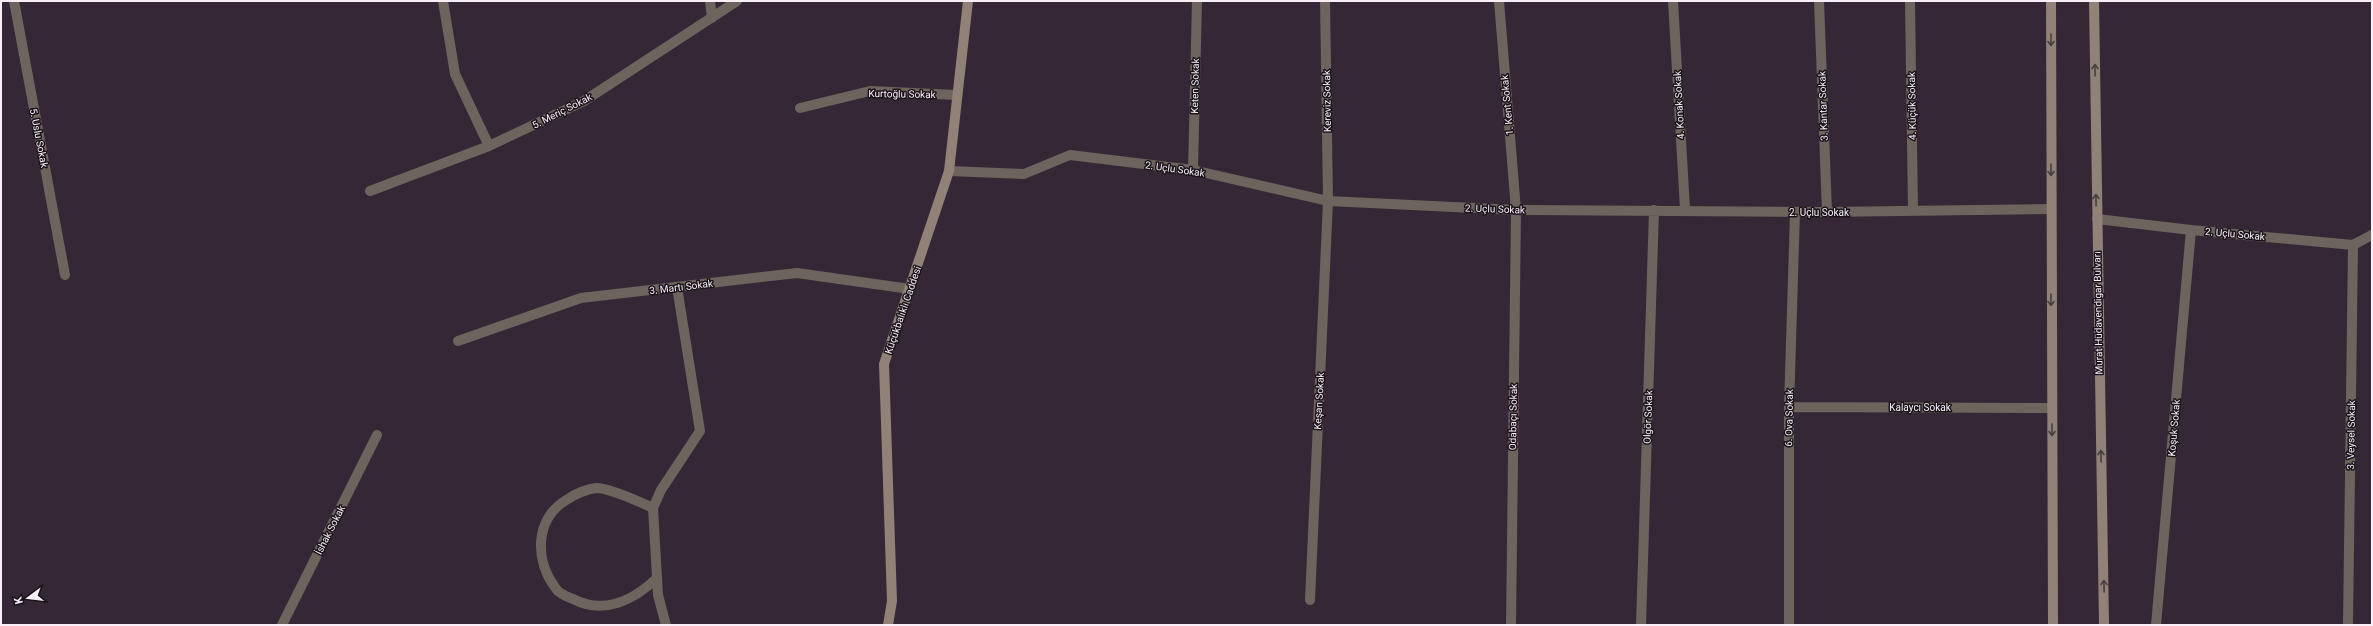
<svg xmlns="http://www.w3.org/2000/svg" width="2373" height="626" font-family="Roboto,sans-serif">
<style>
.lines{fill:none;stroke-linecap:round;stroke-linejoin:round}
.minor{stroke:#6c645d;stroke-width:10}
.secondary{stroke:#908277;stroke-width:10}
.oneway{stroke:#493f3f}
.labels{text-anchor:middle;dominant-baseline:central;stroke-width:3;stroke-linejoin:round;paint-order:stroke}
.street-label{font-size:10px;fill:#f8eff9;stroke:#191219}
</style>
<rect width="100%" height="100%" fill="#352736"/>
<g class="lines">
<path class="minor" d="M 14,1 L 65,275
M 443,1 L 455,74 L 489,146
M 710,1 L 712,18
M 1499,1 L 1516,210 L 1511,625
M 1673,1 L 1685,209
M 1819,1 L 1827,212
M 1910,1 L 1913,211
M 800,108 L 870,91 L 957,95
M 1193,170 L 1197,1
M 949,171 L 1024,174 L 1070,155 L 1193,170 L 1328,201 L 1516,210 L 1827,212 L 2051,209
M 370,191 L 489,146 L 584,101 L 737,1
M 2097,219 L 2191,230 L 2353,245 L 2372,235
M 458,341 L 581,298 L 797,273 L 910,289
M 1789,407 L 2052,408
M 653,508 C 640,502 610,488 596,488 C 587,489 575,494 568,499 C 534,518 534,561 557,590 C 560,594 568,597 573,599 C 604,615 634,600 657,578
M 1310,600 L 1328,201 L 1325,1
M 282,625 L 377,435
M 666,625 L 658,595 L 653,508 L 661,490 L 700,431 L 677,287
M 1641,625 L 1654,210
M 1789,625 L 1789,407 L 1795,212
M 2156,625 L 2191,230
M 2348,625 L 2353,245"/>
<path class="secondary" d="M 2051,1 L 2053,625
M 2094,1 L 2104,625
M 888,625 L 892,601 L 884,364 L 949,171 L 968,1"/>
</g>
<defs><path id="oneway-shaft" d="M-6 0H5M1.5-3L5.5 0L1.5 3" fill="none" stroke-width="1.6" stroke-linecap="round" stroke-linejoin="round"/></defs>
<g class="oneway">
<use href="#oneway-shaft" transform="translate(2051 40) rotate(90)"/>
<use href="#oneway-shaft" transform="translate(2095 70) rotate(-91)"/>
<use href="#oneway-shaft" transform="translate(2051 170) rotate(90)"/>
<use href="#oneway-shaft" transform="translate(2096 200) rotate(-91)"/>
<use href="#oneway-shaft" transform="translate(2051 300) rotate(90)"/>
<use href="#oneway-shaft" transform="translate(2052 430) rotate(90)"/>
<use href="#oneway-shaft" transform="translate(2101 456) rotate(-91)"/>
<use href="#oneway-shaft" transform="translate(2104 586) rotate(-91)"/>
</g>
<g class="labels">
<g class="street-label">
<text transform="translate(1195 86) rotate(-89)">Keten Sokak</text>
<text transform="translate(902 94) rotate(1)">Kurtoğlu Sokak</text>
<text transform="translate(1327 101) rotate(-91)">Kereviz Sokak</text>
<text transform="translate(1507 105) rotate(-95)">1. Kent Sokak</text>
<text transform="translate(1679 105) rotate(-93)">4. Konak Sokak</text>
<text transform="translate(1823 106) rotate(-92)">3. Kantar Sokak</text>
<text transform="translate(1912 106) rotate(-91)">4. Küçük Sokak</text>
<text transform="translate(562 111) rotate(-27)">5. Meriç Sokak</text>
<text transform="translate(39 138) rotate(79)">5. Uslu Sokak</text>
<text transform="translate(1175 169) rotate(8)">2. Uçlu Sokak</text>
<text transform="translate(1495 209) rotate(2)">2. Uçlu Sokak</text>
<text x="1819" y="212">2. Uçlu Sokak</text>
<text transform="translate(2235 234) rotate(5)">2. Uçlu Sokak</text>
<text transform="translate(681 287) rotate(-7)">3. Martı Sokak</text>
<text transform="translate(903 310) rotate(-71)">Küçükbalıklı Caddesi</text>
<text transform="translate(2098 313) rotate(-91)">Murat Hüdavendigar Bulvarı</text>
<text transform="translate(1319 401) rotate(-87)">Keşan Sokak</text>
<text x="1920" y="407">Kalaycı Sokak</text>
<text transform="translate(1513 417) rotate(-89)">Odabaçı Sokak</text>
<text transform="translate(1648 417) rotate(-88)">Olgör Sokak</text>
<text transform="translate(1789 418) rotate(-89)">6. Ova Sokak</text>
<text transform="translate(2174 428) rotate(-85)">Koşuk Sokak</text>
<text transform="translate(2351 435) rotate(-89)">3. Veysel Sokak</text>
<text transform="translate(330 530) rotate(-63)">İshak Sokak</text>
</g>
</g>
<rect width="2373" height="626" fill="none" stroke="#f8eff9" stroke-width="4"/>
<g transform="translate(28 598) rotate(255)" stroke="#191219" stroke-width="3" paint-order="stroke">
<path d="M0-3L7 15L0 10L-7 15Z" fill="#f8eff9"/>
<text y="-6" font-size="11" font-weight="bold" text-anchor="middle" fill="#f8eff9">K</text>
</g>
</svg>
